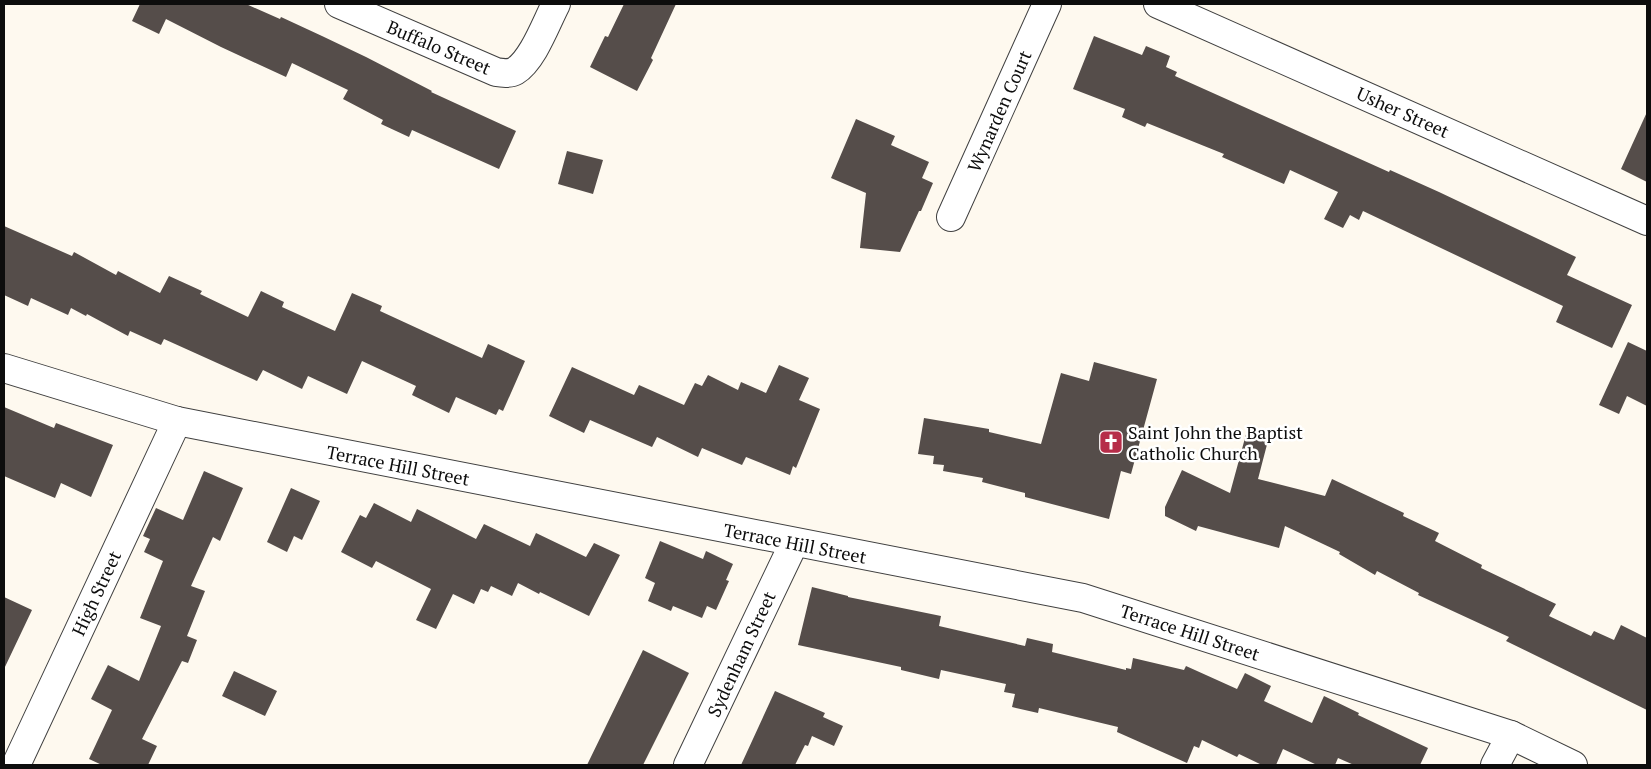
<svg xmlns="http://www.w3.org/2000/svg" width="1651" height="769" font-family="'PT Serif',serif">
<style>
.building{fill:#554d4a}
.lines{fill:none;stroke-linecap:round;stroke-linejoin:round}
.minor-casing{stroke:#404040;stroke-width:30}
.tertiary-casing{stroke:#404040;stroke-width:30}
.minor{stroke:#fff;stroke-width:28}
.tertiary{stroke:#fff;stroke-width:28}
.labels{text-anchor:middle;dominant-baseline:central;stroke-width:5;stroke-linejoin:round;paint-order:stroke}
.street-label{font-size:18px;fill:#0d0d0d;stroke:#fff}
.poi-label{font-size:18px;fill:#0d0d0d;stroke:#fff;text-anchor:start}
</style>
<rect width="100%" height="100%" fill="#fef9ef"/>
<path class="building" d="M 138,4 L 246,4 L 280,19 L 281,17 L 322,36 L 366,57 L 432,91 L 431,92 L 516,131 L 499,169 L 412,130 L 409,137 L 381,124 L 383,120 L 343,99 L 348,90 L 292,63 L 286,77 L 221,47 L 166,19 L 159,34 L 132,21 L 140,4 Z
M 624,4 L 676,4 L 651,58 L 653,60 L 637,91 L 590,67 L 605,36 L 608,37 Z
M 1094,36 L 1142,55 L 1146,46 L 1170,56 L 1166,67 L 1177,72 L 1175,76 L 1389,172 L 1390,170 L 1439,192 L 1576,257 L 1567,275 L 1632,305 L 1612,348 L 1556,322 L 1563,306 L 1363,211 L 1359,220 L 1350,215 L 1343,228 L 1324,219 L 1338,192 L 1290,170 L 1284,184 L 1222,157 L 1224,154 L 1147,123 L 1145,127 L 1122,117 L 1125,109 L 1073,89 Z
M 1647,112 L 1647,182 L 1621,169 Z
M 856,119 L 895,136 L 891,145 L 929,162 L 922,178 L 933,183 L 921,211 L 919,211 L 900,252 L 860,248 L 866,193 L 831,178 Z
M 567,151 L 603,160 L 593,194 L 558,184 Z
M 4,226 L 72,256 L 74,252 L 116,275 L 118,271 L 160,293 L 169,276 L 202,291 L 200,294 L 248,317 L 261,291 L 284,302 L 282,307 L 335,331 L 352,293 L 382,306 L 380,311 L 482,358 L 488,344 L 525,361 L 503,411 L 499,409 L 496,415 L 456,397 L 449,413 L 412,395 L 416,386 L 362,361 L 347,394 L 308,376 L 302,389 L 263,370 L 257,381 L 164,339 L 161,345 L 130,331 L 128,336 L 87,314 L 86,316 L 71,308 L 68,315 L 31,298 L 28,306 L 4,295 Z
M 1628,342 L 1647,351 L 1647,406 L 1627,396 L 1619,414 L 1599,405 Z
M 1094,362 L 1157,379 L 1131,474 L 1121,471 L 1109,519 L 1025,497 L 1025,493 L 982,482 L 983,478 L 943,471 L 944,465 L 933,464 L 934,456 L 918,454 L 924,418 L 989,429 L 989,432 L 1041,444 L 1061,373 L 1089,381 Z
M 779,365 L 809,378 L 799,400 L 820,409 L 796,468 L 793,466 L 790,475 L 746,457 L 742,465 L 702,448 L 698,457 L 657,437 L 652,447 L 590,420 L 584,433 L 549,416 L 572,367 L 634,395 L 639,385 L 684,405 L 695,383 L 702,386 L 708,375 L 738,390 L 741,382 L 766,393 Z
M 4,407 L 54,428 L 56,423 L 113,445 L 91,497 L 61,483 L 55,498 L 4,476 Z
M 1248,427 L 1270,433 L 1258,479 L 1325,496 L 1332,479 L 1404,513 L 1403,516 L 1439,533 L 1435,541 L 1482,565 L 1481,568 L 1556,604 L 1549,616 L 1591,636 L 1594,631 L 1614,640 L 1621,625 L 1647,638 L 1647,710 L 1506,641 L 1509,637 L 1418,595 L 1419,593 L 1377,571 L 1375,575 L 1339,554 L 1340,552 L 1285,526 L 1279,548 L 1198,526 L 1196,531 L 1165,516 L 1165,507 L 1182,470 L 1230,493 Z
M 204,471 L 243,488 L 220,541 L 213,537 L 191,586 L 205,591 L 187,636 L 197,640 L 188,663 L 182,661 L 142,739 L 157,746 L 148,765 L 102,765 L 89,759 L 112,710 L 91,699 L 108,665 L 139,681 L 161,626 L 140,618 L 163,561 L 144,552 L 150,539 L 143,536 L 156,508 L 183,520 Z
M 291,488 L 320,501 L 302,540 L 294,536 L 287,552 L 267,542 Z
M 374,503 L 411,522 L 417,509 L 476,539 L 484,524 L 530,546 L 536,533 L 586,557 L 594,543 L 620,555 L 589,616 L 540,592 L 539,594 L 518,583 L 512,596 L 491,586 L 488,592 L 481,589 L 474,604 L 453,594 L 436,629 L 416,620 L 431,589 L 376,561 L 372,568 L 341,552 L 360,515 L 366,518 Z
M 660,541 L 703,559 L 706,551 L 733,564 L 726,580 L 729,581 L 716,610 L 707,606 L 702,618 L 673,606 L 671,611 L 648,601 L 655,583 L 645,578 Z
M 812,587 L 848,596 L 848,597 L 941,616 L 939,626 L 1025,646 L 1027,638 L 1053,644 L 1052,652 L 1126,670 L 1126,668 L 1131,669 L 1133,658 L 1184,670 L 1186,666 L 1237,689 L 1245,673 L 1271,686 L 1264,701 L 1312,723 L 1324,696 L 1359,713 L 1358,715 L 1428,748 L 1420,765 L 1354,765 L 1338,758 L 1335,765 L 1317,765 L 1283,749 L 1276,765 L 1262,765 L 1239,754 L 1237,757 L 1202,740 L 1199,748 L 1194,746 L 1187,763 L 1117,732 L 1118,727 L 1039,708 L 1038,713 L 1012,707 L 1015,694 L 1004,692 L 1006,684 L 941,670 L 939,679 L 901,670 L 901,667 L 798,645 Z
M 4,597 L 32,610 L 4,669 Z
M 643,650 L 689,673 L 643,765 L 587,765 Z
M 234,671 L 277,691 L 265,716 L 222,696 Z
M 775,691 L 825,713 L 823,717 L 843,726 L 834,746 L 812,736 L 808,746 L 805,745 L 795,765 L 741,765 Z"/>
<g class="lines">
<g class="minor-casing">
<path id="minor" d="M 339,4 L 496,72 C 502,73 510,74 515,71 C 533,60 546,23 556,4
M 1158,4 L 1647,221
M 951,217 L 1047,4
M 16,765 L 177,421
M 688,765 L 794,543
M 1495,765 L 1511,735"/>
</g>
<g class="tertiary-casing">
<path id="tertiary" d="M 4,368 L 177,421 L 1083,598 L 1511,735 L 1573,765"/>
</g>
<use href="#minor" class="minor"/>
<use href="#tertiary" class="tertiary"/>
</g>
<defs>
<g id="church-square" transform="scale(1.25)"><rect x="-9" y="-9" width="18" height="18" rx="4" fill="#b62d49" stroke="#fff"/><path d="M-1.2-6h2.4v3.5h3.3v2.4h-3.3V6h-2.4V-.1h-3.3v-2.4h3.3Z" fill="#fff"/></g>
</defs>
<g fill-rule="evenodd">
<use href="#church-square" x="1111" y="442"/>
</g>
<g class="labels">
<g class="street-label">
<text transform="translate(439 47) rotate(23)">Buffalo Street</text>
<text transform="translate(999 111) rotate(-66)">Wynarden Court</text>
<text transform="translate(1403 112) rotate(24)">Usher Street</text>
<text transform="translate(398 465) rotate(11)">Terrace Hill Street</text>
<text transform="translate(795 543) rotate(11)">Terrace Hill Street</text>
<text transform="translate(96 593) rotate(-65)">High Street</text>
<text transform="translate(1190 632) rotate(18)">Terrace Hill Street</text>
<text transform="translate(741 654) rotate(-65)">Sydenham Street</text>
</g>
<g class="poi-label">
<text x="1128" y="432">Saint John the Baptist<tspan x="1128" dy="21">Catholic Church</tspan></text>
</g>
</g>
<rect width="1651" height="769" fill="none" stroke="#0d0d0d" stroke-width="10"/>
</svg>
